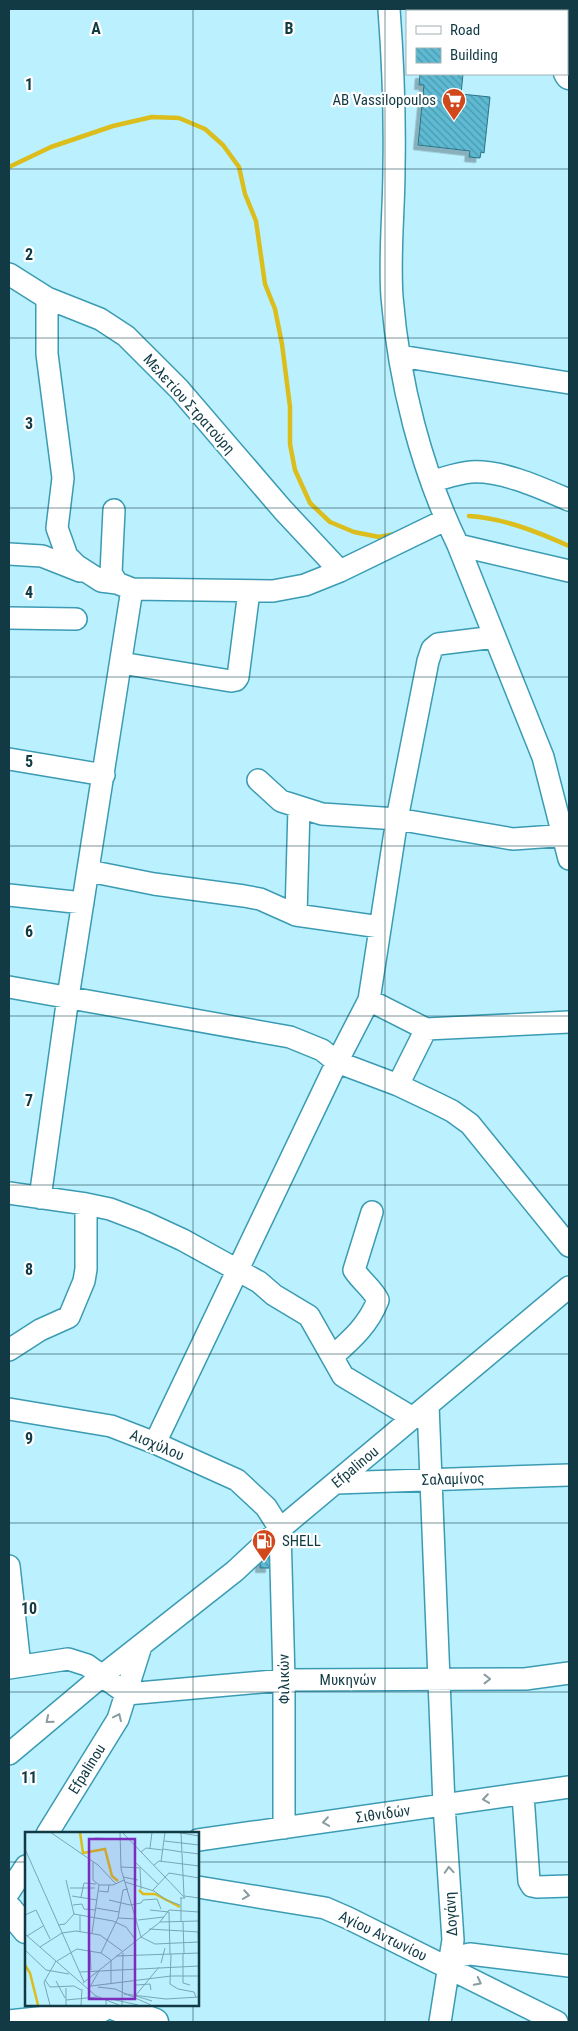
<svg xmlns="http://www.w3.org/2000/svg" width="578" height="2031" font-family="'Roboto Condensed',sans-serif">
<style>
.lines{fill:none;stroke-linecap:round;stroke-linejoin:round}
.stream{stroke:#dbbd1b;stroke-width:4.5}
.building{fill:url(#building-back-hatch);stroke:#2b7385;filter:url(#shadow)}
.minor-casing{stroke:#3b9bb3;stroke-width:24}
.major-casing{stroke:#3b9bb3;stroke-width:29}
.minor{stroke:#fff;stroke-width:21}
.major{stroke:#fff;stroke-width:26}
.oneway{stroke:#889ca2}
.grid{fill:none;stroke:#113a44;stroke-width:1;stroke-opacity:0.55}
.labels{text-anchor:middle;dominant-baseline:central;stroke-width:4.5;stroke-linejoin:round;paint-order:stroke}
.poi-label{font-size:15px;fill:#113a44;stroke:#fff;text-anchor:end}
.street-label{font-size:15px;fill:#113a44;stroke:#fff}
.inset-river{fill:none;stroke:#dbbd1b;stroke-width:2.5}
.inset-road{fill:none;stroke:#77a7b4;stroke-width:1}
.view{fill:#7b2cbf;fill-opacity:0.15;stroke:#7b2cbf;stroke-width:2.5}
.inset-edge{fill:none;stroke:#113a44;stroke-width:2.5}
.grid-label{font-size:16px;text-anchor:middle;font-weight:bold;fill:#113a44;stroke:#fff;stroke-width:4.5;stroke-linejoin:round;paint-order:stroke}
</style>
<defs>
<pattern id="building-back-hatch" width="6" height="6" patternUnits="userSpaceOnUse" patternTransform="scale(1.25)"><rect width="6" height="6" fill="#5dbad2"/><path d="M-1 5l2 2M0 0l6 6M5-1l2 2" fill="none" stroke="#4b98ac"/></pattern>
<filter id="shadow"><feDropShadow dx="-4.5" dy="4.5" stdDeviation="0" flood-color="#0004"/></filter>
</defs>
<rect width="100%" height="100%" fill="#bbf0fe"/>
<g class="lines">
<path class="stream" d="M 9,167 L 51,147 L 113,126 L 152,117 L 179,118 L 205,129 L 223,145 L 239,167 L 245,194 L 256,221 L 265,284 L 275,309 L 282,344 L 290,407 L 290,444 L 295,470 L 310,503 L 330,522 L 354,532 L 379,537 L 395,534
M 469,516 C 503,518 538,532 569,546"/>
</g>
<path class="building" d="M 420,74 L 463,74 L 461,94 L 490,97 L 484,153 L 481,152 L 480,158 L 469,157 L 470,151 L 418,145 L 424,85 L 419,85 Z
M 260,1557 L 270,1557 L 270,1568 L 260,1568 Z"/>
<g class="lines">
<g class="minor-casing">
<path id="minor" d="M 389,9 C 393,62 395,115 394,168 C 394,211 389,254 392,297 C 399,382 421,469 458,545 L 543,757 L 569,859
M 9,274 L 47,298 L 100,319 L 126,336 L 179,389 L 283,510 L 340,571
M 47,298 L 47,354 L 63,478 L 57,528 L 67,556 L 76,565 L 101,581 L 117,583
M 400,356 L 569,383
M 433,481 C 445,478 458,473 471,472 C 502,470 541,488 569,500
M 458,545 L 569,571
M 9,554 L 42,556 L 80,571
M 132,589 L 273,591 L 305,585 L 340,571 L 445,520
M 9,618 L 76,619
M 121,663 L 231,681 L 236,680 L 238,677 L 249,591
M 9,759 L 104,775
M 258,780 L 281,801 L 322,814 L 397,819 L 513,839 L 569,835
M 89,871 L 154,884 L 244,896 L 260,899 L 296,915 L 380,927
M 9,895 L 83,903
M 296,915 L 299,808
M 9,987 L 290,1037 L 322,1050 L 337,1062 L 398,1085 L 436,1103 L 452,1111 L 470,1124 L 569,1246
M 369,1000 L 426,1029 L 569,1022
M 398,1085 L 426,1029
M 9,1193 L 86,1204 L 110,1209 L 144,1222 L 183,1240 L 259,1282 L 274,1295 L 309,1316 L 343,1376 L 413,1418
M 40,1198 L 68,997 L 132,589 L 117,583 L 111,573 L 114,510
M 9,1350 L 40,1330 L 69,1317 L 84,1281 L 86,1269 L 86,1204
M 333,1356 C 352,1339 369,1324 378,1300 C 372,1288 362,1282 354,1270 L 372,1212
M 428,1405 L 444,1805 L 453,1940 L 440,2022
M 9,1409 L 111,1426 L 155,1443 L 237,1480 L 266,1507 L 280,1529 L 284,1680 L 284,1828
M 155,1443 L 337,1062 L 369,1000 L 397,819 L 428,661 L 432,649 L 438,644 L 495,637
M 336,1483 L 569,1475
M 9,1566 L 20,1666
M 9,1668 L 68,1659 L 87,1665 L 127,1694 L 284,1680 L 525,1679 L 569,1673
M 9,1754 L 103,1675 L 235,1571 L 280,1529 L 569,1287
M 523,1795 L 529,1881 L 532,1886 L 537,1887 L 569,1886
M 47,1834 L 118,1719 L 141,1646
M 198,1840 L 569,1787
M 198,1887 L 325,1908 L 348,1918 L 557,2022
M 9,1892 L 26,1866
M 448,1967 L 460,1956 L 470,1954 L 569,1966
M 9,2021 L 102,2011 L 105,2005"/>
</g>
<g class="major-casing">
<path id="major" d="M 505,9 L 507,11
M 567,73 L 569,76
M 9,1909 L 26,1930
M 110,2005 L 155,2022"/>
</g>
<use href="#minor" class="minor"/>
<use href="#major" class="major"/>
</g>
<defs><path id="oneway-chevron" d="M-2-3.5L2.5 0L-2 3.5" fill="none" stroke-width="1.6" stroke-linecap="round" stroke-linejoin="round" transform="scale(1.25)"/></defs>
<g class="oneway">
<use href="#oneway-chevron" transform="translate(487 1679)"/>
<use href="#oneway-chevron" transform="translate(118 1717) rotate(-65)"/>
<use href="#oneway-chevron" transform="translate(49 1720) rotate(140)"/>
<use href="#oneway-chevron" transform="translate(486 1799) rotate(172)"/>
<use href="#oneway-chevron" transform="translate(326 1822) rotate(172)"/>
<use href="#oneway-chevron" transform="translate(449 1870) rotate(-94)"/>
<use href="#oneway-chevron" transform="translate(246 1895) rotate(9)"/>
<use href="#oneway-chevron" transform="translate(478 1982) rotate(27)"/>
</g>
<path class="grid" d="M 193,9 L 193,1834M 385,9 L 385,2022M 9,169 L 569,169M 9,338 L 569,338M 9,508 L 569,508M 9,677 L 569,677M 9,846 L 569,846M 9,1016 L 569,1016M 9,1185 L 569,1185M 9,1354 L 569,1354M 9,1523 L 569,1523M 9,1692 L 569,1692M 9,1862 L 26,1862M 198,1862 L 569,1862M 193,2005 L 193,2022"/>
<defs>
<g id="supermarket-pin" transform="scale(1.25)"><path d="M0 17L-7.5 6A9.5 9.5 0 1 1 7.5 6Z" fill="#d0481b" stroke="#fff"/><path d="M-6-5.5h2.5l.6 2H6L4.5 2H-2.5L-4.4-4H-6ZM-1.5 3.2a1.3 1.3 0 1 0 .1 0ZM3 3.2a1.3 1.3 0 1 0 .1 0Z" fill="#fff"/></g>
<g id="fuel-pin" transform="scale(1.25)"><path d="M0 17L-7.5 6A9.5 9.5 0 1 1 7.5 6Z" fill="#d0481b" stroke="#fff"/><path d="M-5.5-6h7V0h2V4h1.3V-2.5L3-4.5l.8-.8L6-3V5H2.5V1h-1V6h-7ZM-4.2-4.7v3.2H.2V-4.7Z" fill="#fff"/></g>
</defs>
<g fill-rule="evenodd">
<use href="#supermarket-pin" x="454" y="100"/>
<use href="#fuel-pin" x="264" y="1541"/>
</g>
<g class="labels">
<g class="poi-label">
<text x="436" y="100">AB Vassilopoulos</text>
<text x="282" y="1541" text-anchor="start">SHELL</text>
</g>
<g class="street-label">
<text transform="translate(189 404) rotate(48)">Μελετίου Στρατούρη</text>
<text transform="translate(157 1445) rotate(23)">Αισχύλου</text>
<text transform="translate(355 1467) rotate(-40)">Efpalinou</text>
<text transform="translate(453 1479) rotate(-2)">Σαλαμίνος</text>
<text transform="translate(284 1679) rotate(-91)">Φιλικών</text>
<text x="348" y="1680">Μυκηνών</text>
<text transform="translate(87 1769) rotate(-58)">Efpalinou</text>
<text transform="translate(383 1814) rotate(-8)">Σιθνιδών</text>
<text transform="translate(451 1914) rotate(-93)">Δογάνη</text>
<text transform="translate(383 1936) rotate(26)">Αγίου Αντωνίου</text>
</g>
</g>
<g transform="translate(25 1832)">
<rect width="174" height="174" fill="#bbf0fe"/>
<path class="inset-river" d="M 55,0 L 58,21 L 80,17 L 87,44 L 93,49M 114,58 L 118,62 L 130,62 L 155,75M 0,133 L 5,141 L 13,173"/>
<path class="inset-road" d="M 25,0 L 73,33 L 91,52M 95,0 L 96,37 L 116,105 L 130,112 L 174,110M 97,0 L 160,66 L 155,66M 150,0 L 174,4M 156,0 L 159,64M 70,6 L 95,7M 139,9 L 174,13M 125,16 L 127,0M 0,17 L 59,150M 138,17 L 157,20M 116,20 L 121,16 L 138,18M 158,20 L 174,22M 136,30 L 140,0M 111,31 L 133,52M 129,33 L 134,29 L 174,34M 96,35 L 116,36M 115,37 L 116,57M 98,45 L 113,48M 41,48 L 49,82M 100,50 L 129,59 L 141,68 L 155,73M 74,53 L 88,53 L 99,48M 45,56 L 70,56M 128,58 L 144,41 L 174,46M 74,59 L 83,60 L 84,53M 47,64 L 72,68M 159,64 L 174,66M 56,65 L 59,51 L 71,52M 156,66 L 156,90M 84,68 L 105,73 L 116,71 L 118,68 L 132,67 L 136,77M 48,73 L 57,72 L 59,77 L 71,78M 71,76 L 94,80M 125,78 L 144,80 L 145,122M 49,82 L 88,89 L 101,95 L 110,107M 0,83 L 11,78 L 25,107M 93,86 L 112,87M 113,88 L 139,85M 135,90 L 174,89M 158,90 L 159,121M 33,93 L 40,92 L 49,82M 124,97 L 174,100M 55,100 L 55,83M 173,100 L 174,118M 67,101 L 74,53 L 68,48 L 68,30M 0,102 L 71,164 L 94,173M 2,104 L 18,94M 110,108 L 110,148M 15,115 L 37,101 L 51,99 L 75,103 L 97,119M 0,118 L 21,138 L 44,142M 65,118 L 66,138M 76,121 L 93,86 L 98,58 L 103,57M 158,121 L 158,151 L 165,153M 146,122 L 145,152 L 153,157 L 169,160 L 171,165M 91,124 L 174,121M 32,129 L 52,117 L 76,121 L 86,128 L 86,151M 136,131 L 140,116M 55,140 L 174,134M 20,148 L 25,155 L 49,154 L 56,158M 31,149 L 40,166M 58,151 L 135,90 L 144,78 L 174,80M 111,153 L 125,152 L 126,158M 66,154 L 146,144 L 174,144M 65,155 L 74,139M 73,155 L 90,157 L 126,173M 41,156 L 41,173M 99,162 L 141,167 L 174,165M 111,163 L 134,135M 111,164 L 127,169M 41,168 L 72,165M 25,173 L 19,150 L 31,129M 56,173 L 57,157M 81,173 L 81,168 L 86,167 L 113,173M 97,173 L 98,121"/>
<path class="view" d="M 64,7 L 110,7 L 110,167 L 64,167 Z"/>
<rect width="174" height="174" class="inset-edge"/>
</g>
<g class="grid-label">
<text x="96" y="34">A</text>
<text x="289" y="34">B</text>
<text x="29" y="90">1</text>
<text x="29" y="260">2</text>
<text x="29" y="429">3</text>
<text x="29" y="598">4</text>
<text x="29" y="767">5</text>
<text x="29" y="937">6</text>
<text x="29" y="1106">7</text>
<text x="29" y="1275">8</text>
<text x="29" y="1444">9</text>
<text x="29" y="1614">10</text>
<text x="29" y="1783">11</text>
</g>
<rect width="578" height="2031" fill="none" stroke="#113a44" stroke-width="20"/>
<rect x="406" y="10" width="162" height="65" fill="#ffffff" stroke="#a0b0b4"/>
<rect x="416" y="26" width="25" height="8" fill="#ffffff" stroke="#a0b0b4"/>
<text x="450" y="35" font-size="15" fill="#113a44">Road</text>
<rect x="416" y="48" width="25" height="15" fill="url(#building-back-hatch)" stroke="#a0b0b4"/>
<text x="450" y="60" font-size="15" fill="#113a44">Building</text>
</svg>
